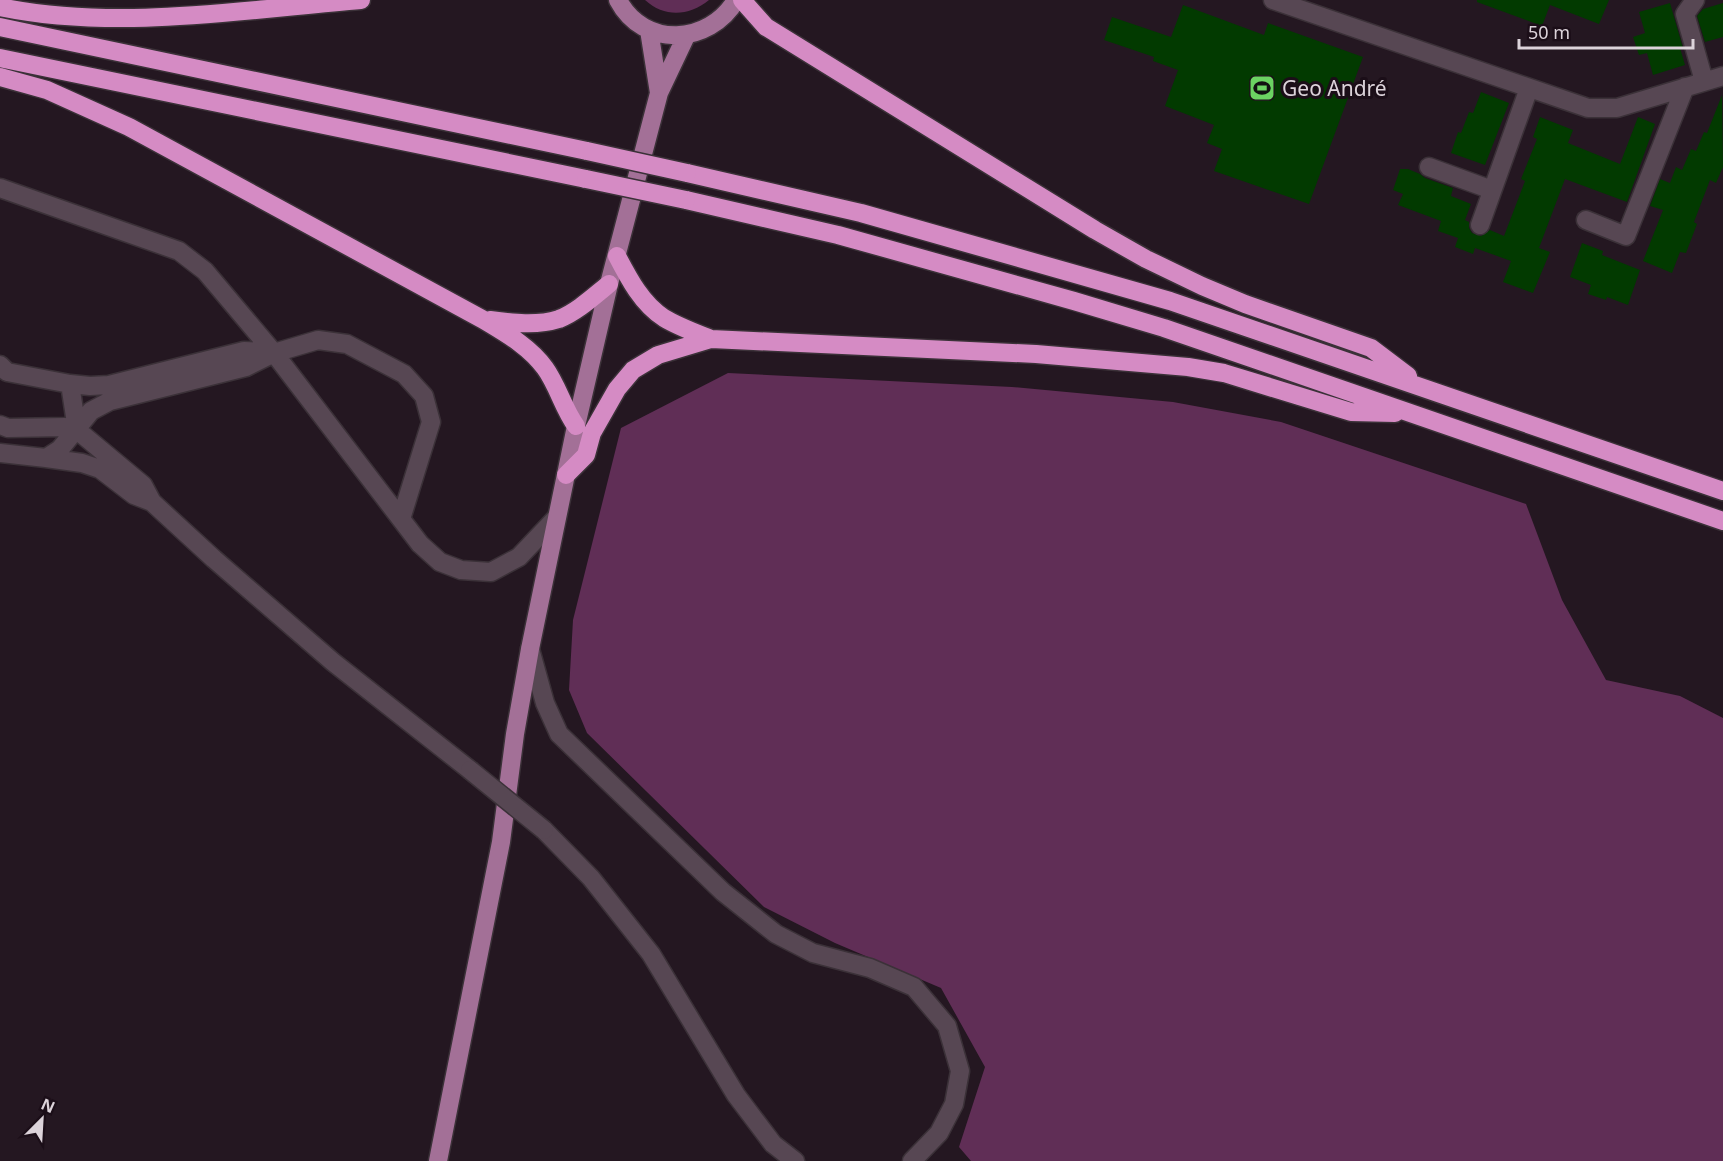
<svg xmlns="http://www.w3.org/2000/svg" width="1723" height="1161" font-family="'Noto Sans',sans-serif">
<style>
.green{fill:#602e56}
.building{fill:#023a00}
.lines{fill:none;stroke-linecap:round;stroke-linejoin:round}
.minor-casing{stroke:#3b3138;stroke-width:21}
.major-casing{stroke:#3b3138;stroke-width:21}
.highway-casing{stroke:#3b3138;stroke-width:21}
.minor{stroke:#574753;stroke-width:18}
.major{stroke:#a37097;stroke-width:18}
.highway{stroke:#d58bc4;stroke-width:18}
.minor-bridge-casing{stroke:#3b3138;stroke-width:21;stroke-linecap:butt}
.highway-bridge-casing{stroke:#3b3138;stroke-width:21;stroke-linecap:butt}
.minor-bridge{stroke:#574753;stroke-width:18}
.highway-bridge{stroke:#d58bc4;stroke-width:18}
.labels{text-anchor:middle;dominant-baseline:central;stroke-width:6;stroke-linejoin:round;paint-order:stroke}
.poi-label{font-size:21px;fill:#dcd3da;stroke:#1b0e18;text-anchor:start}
</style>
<rect width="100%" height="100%" fill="#241721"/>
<path class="green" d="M 645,0 L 709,0 C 689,16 665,18 645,0 Z
M 728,373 L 1012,387 L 1173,402 L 1281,422 L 1526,504 L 1562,600 L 1606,680 L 1680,696 L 1723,718 L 1723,1161 L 971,1161 L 959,1147 L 985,1067 L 941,988 L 835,943 L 764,907 L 587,733 L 569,690 L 573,620 L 621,428 Z"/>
<path class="building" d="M 1477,0 L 1609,0 L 1599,24 L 1550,5 L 1542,26 L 1477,2 Z
M 1670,3 L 1683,48 L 1680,48 L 1685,65 L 1653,75 L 1647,53 L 1639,55 L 1633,37 L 1645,33 L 1639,12 Z
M 1723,3 L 1723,37 L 1705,42 L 1697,16 L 1703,9 Z
M 1183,5 L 1264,35 L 1268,23 L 1363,57 L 1309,204 L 1214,171 L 1222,149 L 1207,143 L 1214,125 L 1165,106 L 1178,70 L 1153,61 L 1154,57 L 1104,40 L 1112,17 L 1171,37 Z
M 1481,92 L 1509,103 L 1485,165 L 1451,153 L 1458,132 L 1461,133 L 1469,112 L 1473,113 Z
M 1722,95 L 1723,167 L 1716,183 L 1710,180 L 1694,222 L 1697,224 L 1686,253 L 1680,252 L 1672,273 L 1643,261 L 1663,210 L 1650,206 L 1660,179 L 1670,183 L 1676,167 L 1682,170 L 1691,149 L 1696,151 L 1704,132 L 1707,133 Z
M 1540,117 L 1573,130 L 1568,143 L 1620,164 L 1638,117 L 1655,124 L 1627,202 L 1565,179 L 1539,248 L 1550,252 L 1533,293 L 1503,282 L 1511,261 L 1475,248 L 1473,254 L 1455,247 L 1458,238 L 1438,231 L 1441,221 L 1398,205 L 1403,194 L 1393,190 L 1400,169 L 1408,169 L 1420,174 L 1425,178 L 1453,188 L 1451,196 L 1471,204 L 1465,220 L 1469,222 L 1469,228 L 1472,233 L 1481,236 L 1490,230 L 1504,236 L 1525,181 L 1521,179 L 1537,139 L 1533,137 Z
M 1582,243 L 1603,251 L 1602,255 L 1640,270 L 1628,305 L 1607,297 L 1606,300 L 1588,294 L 1591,285 L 1570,277 Z"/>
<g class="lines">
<g class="minor-casing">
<path id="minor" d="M 1273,0 L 1588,108 L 1617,108 L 1723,76
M 1695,0 L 1685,14 L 1704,81
M 1429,167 L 1492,190
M 0,188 L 179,251 L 205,271 L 274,353 L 420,544 L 440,562 L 461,570 L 491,572 L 519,557 L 556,518
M 1586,220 L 1626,236 L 1685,87
M 1480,225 L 1529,88
M 0,365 L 7,372 L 70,384 L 77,430
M 70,384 L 90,386 L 109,385 L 244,351 L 272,352
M 0,425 L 8,428 L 65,427 L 77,430 L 143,485 L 152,502 L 214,559 L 333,662 L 470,770
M 0,453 L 46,458 L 60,449 L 91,411 L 110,401 L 246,367 L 274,353 L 318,340 L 347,344 L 404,374 L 424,396 L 431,422 L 401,519
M 46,458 L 82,463 L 100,469 L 134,495 L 152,502
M 530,649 L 545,703 L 559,734 L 723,892 L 776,934 L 813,953 L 870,968 L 914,987 L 947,1026 L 960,1071 L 954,1104 L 939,1133 L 912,1161
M 544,830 L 591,878 L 651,954 L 736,1095 L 773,1144 L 795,1161"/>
</g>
<g class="major-casing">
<path id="major" d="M 618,0 C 644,49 709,45 736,0
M 649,30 L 659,93
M 438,1161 L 501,842 L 515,734 L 530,649 L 576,426 L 609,284 L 659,93 L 687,34"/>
</g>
<g class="highway-casing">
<path id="highway" d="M 742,0 L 766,27 L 1095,230 L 1146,259 L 1202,286 L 1245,304 L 1371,348 L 1408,376
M 0,7 C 116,31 243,10 361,0
M 0,27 L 587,151
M 0,58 L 586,179
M 0,77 L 47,90 L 129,127 L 482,319 C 505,333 529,346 545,368 C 558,386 563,408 576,426
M 687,173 L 861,213 L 1170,301 L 1723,491
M 686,200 L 838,235 L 1074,301 L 1164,328 L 1723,521
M 617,256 C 629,279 642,304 664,318 C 679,327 696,333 711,339
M 490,320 C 513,323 537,326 559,319 C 577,312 594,296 609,284
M 566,475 L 586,455 L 592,433 L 617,389 L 633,370 L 658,355 L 711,339 L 1036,354 L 1188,367 L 1224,373 L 1351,412 L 1395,413"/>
</g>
<use href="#minor" class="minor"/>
<use href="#major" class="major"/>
<use href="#highway" class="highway"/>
<g class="minor-bridge-casing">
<path id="minor-bridge" d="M 470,770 L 544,830"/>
</g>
<g class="highway-bridge-casing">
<path id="highway-bridge" d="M 587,151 L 687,173
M 586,179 L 686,200"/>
</g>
<use href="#minor-bridge" class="minor-bridge"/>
<use href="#highway-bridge" class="highway-bridge"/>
</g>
<defs>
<g id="stadium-square" transform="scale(1.35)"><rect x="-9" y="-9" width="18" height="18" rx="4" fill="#6bd362" stroke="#1b0e18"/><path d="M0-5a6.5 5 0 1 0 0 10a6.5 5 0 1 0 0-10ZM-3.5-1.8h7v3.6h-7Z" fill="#111"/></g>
</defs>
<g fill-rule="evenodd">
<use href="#stadium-square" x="1262" y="88"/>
</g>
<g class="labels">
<g class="poi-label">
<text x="1282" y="88">Geo André</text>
</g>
</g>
<g transform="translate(42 1119) rotate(24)" stroke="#1b0e18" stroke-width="4.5" paint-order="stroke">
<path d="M0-4.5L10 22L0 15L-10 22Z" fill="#dcd3da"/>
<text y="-9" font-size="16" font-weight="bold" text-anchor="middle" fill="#dcd3da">N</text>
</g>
<path d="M1519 39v9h174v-9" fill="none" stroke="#dcd3da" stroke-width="3"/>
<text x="1528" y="39" font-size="18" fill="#dcd3da" stroke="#1b0e18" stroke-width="4.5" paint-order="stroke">50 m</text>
</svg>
